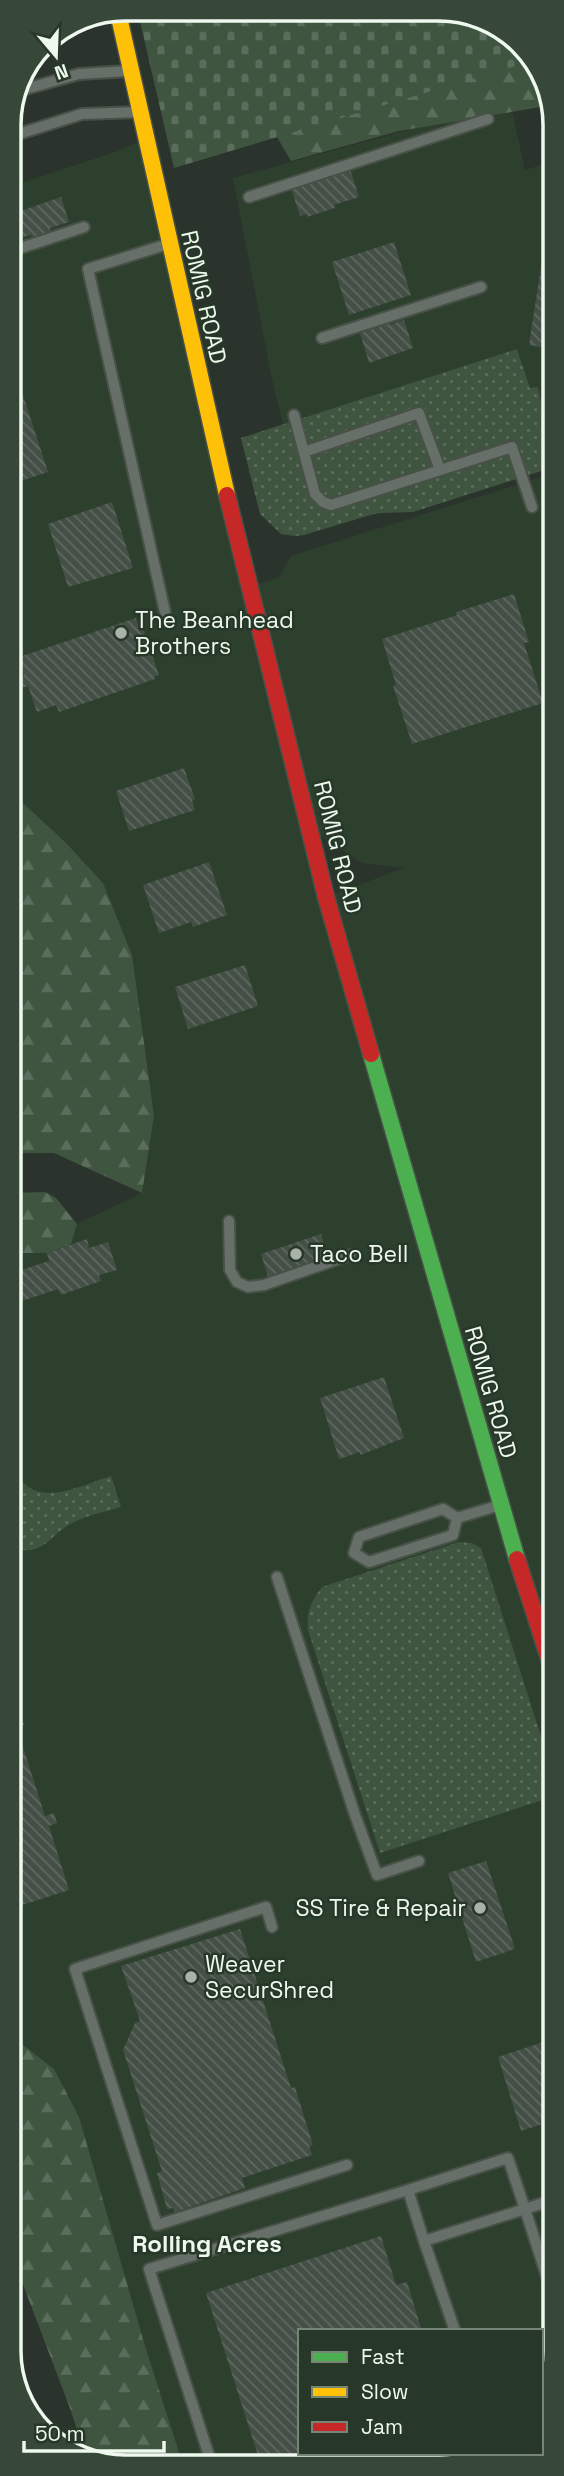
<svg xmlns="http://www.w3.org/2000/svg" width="564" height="2476" font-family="'Space Grotesk',sans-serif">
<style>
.built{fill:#2c402d;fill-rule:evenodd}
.grass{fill:url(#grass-dots)}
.forest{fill:url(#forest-firs)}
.cemetery{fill:url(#cemetery-stones)}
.building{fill:url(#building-back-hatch)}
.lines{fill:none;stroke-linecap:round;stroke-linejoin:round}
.lane-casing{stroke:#485048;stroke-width:14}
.fast-casing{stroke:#485048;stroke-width:19}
.slow-casing{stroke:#485048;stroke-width:19}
.jam-casing{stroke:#485048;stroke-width:19}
.lane{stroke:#677068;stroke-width:10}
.fast{stroke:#4caf50;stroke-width:16}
.slow{stroke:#ffc107;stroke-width:16}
.jam{stroke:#c62828;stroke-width:16}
.poi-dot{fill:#aab3aa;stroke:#273828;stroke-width:2.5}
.labels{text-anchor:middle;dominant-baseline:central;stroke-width:5;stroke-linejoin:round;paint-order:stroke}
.street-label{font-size:23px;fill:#eef8ee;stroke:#273828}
.poi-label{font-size:23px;fill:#eef8ee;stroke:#273828;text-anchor:start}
.neighbourhood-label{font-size:24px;font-weight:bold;fill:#eef8ee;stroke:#273828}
.rim{fill:none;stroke:#eef8ee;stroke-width:3.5}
</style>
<defs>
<pattern id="grass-dots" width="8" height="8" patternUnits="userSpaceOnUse" patternTransform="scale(1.75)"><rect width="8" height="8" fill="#3f5540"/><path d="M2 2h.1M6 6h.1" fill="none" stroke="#5b6e5c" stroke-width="1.8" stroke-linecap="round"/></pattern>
<pattern id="forest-firs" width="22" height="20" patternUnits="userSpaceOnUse" patternTransform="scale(1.75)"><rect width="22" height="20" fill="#3f5540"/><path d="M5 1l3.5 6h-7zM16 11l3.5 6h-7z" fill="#5b6e5c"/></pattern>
<pattern id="cemetery-stones" width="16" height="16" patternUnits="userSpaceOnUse" patternTransform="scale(1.75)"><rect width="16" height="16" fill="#3f5540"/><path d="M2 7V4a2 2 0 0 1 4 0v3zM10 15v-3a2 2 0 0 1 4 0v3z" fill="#5b6e5c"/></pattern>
<pattern id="building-back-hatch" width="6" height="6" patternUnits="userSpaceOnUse" patternTransform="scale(1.75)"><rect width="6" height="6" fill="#444f46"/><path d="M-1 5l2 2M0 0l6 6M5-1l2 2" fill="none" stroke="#5f6961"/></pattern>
</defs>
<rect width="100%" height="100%" fill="#2b342c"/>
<path class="built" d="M 510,102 L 525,170 L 554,161 L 554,454 L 402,510 L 308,527 L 272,379 L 233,178 Z
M 145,139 L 251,586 L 279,578 L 291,556 L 554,473 L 555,2358 L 541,2391 L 541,2331 L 300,2331 L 300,2453 L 478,2453 L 454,2466 L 183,2465 L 54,2070 L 10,2035 L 9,1253 L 71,1244 L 77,1224 L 142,1193 L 154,1116 L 9,790 L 9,187 L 118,151 ZM 311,829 L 362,863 L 404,868 L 327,897 Z"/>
<path class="grass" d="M 517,349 L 530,388 L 538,387 L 554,467 L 413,512 L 377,513 L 304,535 L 295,536 L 281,534 L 260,514 L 241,438 Z
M 11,1460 C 28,1514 73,1488 111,1476 L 121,1507 C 105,1512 88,1515 74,1522 C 49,1534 44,1559 11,1547 Z
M 459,1542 L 472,1543 L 481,1548 L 555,1780 L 555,1796 L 380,1853 L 308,1630 C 306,1612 311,1601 322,1587 Z"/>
<path class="forest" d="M 526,48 L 552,105 L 399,131 L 291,161 L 277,137 L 397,90 Z
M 9,790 L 66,843 L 103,883 L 132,955 L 154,1116 L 142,1193 L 54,1153 L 9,1153 Z
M 45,1192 L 56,1198 L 77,1224 L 71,1244 L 47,1253 L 9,1253 L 9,1193 Z
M 10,2035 L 54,2069 L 79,2117 L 145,2346 L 183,2465 L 102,2465 L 85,2455 L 71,2411 L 10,2250 Z"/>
<path class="cemetery" d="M 468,13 L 526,48 L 532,61 L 174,168 L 139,17 Z"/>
<path class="building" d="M 350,169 L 359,197 L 334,205 L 335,208 L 307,217 L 307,214 L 300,216 L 291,188 Z
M 61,197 L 69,222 L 50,228 L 51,233 L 33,239 L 31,235 L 9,241 L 9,234 L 13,232 L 9,215 Z
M 394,242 L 411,295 L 349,315 L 332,262 Z
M 542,260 L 554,261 L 554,349 L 529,345 Z
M 387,318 L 389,325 L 404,320 L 413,348 L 369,363 L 360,333 L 380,327 L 378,322 Z
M 9,352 L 48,472 L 9,485 Z
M 112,502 L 133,568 L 68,587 L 48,524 Z
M 514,594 L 529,642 L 524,643 L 543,703 L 412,744 L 393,686 L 396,685 L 382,639 L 457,615 L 456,612 Z
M 136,618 L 137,623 L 141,622 L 159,675 L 154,677 L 155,679 L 59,712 L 56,705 L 37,712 L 28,686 L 20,689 L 15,678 L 24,675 L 19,657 Z
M 9,757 L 16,778 L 12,779 L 13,782 L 9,783 Z
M 184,768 L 195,799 L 192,800 L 195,810 L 129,831 L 116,791 Z
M 209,862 L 227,915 L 193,927 L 191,922 L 159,933 L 143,885 Z
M 245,965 L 258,1006 L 188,1029 L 175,987 Z
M 321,1234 L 329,1257 L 268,1277 L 261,1254 Z
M 87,1239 L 89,1248 L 108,1242 L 117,1270 L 99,1275 L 101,1281 L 61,1295 L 58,1289 L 10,1305 L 9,1274 L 49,1261 L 47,1253 Z
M 384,1377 L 404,1438 L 360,1455 L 360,1452 L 339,1459 L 320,1398 Z
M 10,1683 L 24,1725 L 17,1728 L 45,1816 L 54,1813 L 57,1823 L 49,1826 L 69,1890 L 10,1909 Z
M 486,1861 L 515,1949 L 476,1962 L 448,1873 Z
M 240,1929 L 291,2088 L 295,2087 L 313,2145 L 309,2146 L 312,2155 L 242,2178 L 245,2188 L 175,2212 L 173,2208 L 167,2209 L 157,2173 L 162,2171 L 123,2050 L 135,2023 L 140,2021 L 121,1966 Z
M 555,2038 L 555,2120 L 521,2131 L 498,2057 Z
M 381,2236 L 396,2285 L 407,2282 L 422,2331 L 300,2331 L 300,2453 L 450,2453 L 454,2466 L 261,2465 L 206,2293 Z"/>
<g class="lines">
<g class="lane-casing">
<path id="lane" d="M 22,90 L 79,74 L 128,71
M 9,137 L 82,114 L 139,112
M 249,197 L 488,119
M 9,252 L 84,227
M 322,338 L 481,287
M 294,415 L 315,494 L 323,502 L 331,505 L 512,447 L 532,507
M 304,452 L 419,413 L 440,470
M 165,612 L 88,269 L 168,244
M 229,1221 L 230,1270 L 237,1282 L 248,1287 L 264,1285 L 350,1255
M 457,1518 L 453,1535 L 369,1562 L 354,1553 L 359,1537 L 443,1509 L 457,1518 L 497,1506
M 277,1577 L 355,1815 L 377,1875 L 419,1861
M 272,1927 L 266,1907 L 75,1969 L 157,2225 L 347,2165
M 424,2241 L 408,2190 L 508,2158 L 525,2209 L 555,2199
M 455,2331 L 424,2241 L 525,2209 L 555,2302
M 212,2465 L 149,2269 L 408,2190"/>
</g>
<g class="fast-casing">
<path id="fast" d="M 371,1054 L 517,1559"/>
</g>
<g class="slow-casing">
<path id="slow" d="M 119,17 L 227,495"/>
</g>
<g class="jam-casing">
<path id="jam" d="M 227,495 L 326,897 L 371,1054
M 517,1559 L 555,1677"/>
</g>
<use href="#lane" class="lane"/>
<use href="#fast" class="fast"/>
<use href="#slow" class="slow"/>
<use href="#jam" class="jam"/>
</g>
<g class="poi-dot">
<circle cx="121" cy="633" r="7"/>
<circle cx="296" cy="1254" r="7"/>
<circle cx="480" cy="1908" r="7"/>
<circle cx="191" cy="1977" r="7"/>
</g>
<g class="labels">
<g class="street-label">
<text transform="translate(204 297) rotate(77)">ROMIG ROAD</text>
<text transform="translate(338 847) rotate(76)">ROMIG ROAD</text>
<text transform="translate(491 1392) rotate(74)">ROMIG ROAD</text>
</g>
<g class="poi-label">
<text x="135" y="620">The Beanhead<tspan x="135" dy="26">Brothers</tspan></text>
<text x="310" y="1254">Taco Bell</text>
<text x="466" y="1908" text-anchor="end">SS Tire &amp; Repair</text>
<text x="205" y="1964">Weaver<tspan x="205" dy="26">SecurShred</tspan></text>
</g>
<g class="neighbourhood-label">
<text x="207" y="2243">Rolling Acres</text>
</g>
</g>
<path d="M0 0H564V2476H0ZM125 21H439A104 104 0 0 1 543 125V2351A104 104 0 0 1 439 2455H125A104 104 0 0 1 21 2351V125A104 104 0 0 1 125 21Z" fill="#374738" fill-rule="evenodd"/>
<path class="rim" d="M125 21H439A104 104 0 0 1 543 125V2351A104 104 0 0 1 439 2455H125A104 104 0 0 1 21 2351V125A104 104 0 0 1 125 21Z"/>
<rect x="298" y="2329" width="245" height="126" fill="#273828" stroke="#778577" stroke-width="2"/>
<rect x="312" y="2352" width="35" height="10" fill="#4caf50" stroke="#778577" stroke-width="2"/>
<text x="361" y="2364" font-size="21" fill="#eef8ee">Fast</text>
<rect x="312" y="2387" width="35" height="10" fill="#ffc107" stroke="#778577" stroke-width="2"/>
<text x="361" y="2399" font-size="21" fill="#eef8ee">Slow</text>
<rect x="312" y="2422" width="35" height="10" fill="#c62828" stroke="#778577" stroke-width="2"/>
<text x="361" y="2434" font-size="21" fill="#eef8ee">Jam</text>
<g transform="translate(56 56) rotate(161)" stroke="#273828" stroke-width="5" paint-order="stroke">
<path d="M0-5L12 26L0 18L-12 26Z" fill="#eef8ee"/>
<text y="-10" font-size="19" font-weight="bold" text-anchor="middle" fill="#eef8ee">N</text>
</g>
<path d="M24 2441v10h140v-10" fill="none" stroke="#eef8ee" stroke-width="3.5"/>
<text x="35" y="2441" font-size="21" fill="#eef8ee" stroke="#273828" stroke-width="5" paint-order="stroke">50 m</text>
</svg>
